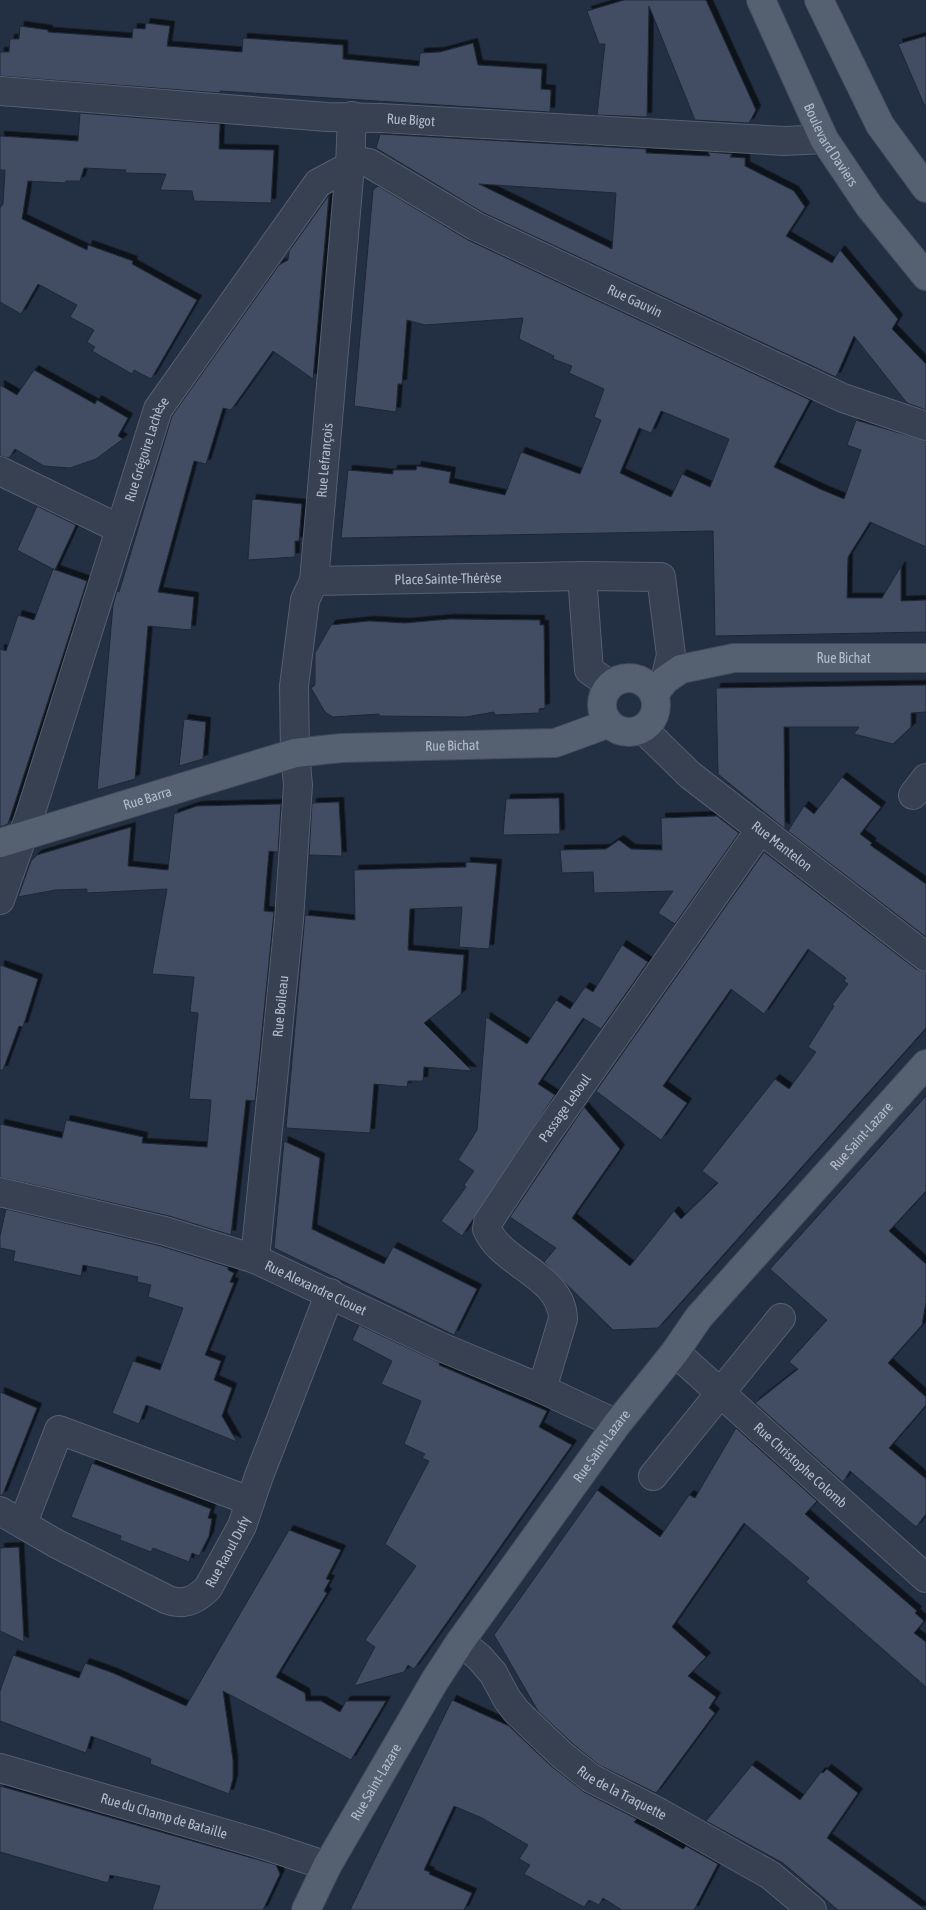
<svg xmlns="http://www.w3.org/2000/svg" width="926" height="1910" font-family="'Asap Condensed',sans-serif">
<style>
.building{fill:#424e64;stroke:#1e2838;fill-rule:evenodd;filter:url(#shadow)}
.lines{fill:none;stroke-linecap:round;stroke-linejoin:round}
.minor-casing{stroke:#555f6f;stroke-width:30}
.major-casing{stroke:#414a5a;stroke-width:30}
.minor{stroke:#384151;stroke-width:28}
.major{stroke:#556071;stroke-width:28}
.labels{text-anchor:middle;dominant-baseline:central;stroke-width:4;stroke-linejoin:round;paint-order:stroke}
.street-label{font-size:14px;fill:#b4bccc;stroke:#1c2637}
</style>
<defs>
<filter id="shadow"><feDropShadow dx="4.5" dy="-4.5" stdDeviation="0" flood-color="#0009"/></filter>
</defs>
<rect width="100%" height="100%" fill="#232f42"/>
<path class="building" d="M 624,0 L 706,0 L 756,110 L 749,123 L 695,120 L 649,6 L 647,117 L 597,115 L 605,44 L 599,44 L 587,11 Z
M 146,23 L 170,26 L 167,46 L 242,52 L 243,38 L 343,45 L 343,59 L 419,66 L 420,53 L 440,52 L 473,43 L 478,65 L 542,69 L 541,89 L 551,90 L 550,112 L 220,91 L 220,93 L 0,76 L 0,52 L 9,52 L 10,39 L 19,39 L 20,26 L 48,30 L 48,32 L 132,38 L 133,28 L 145,29 Z
M 926,36 L 926,109 L 898,44 Z
M 80,113 L 220,124 L 219,149 L 274,150 L 271,203 L 194,201 L 192,191 L 160,190 L 166,174 L 125,173 L 126,170 L 84,168 L 80,181 L 66,181 L 65,183 L 28,181 L 22,219 L 87,250 L 88,245 L 133,261 L 132,264 L 197,300 L 151,379 L 134,370 L 132,374 L 92,351 L 95,347 L 87,342 L 94,330 L 70,317 L 77,305 L 38,284 L 21,314 L 0,302 L 0,208 L 3,204 L 5,170 L 0,170 L 0,136 L 78,141 Z
M 380,134 L 646,149 L 646,153 L 710,156 L 708,152 L 732,154 L 730,157 L 745,158 L 745,166 L 794,191 L 805,207 L 786,236 L 832,263 L 840,250 L 898,319 L 892,329 L 926,364 L 926,410 L 907,403 L 854,336 L 836,377 L 482,212 L 376,148 ZM 479,184 L 616,193 L 612,249 Z
M 378,186 L 468,240 L 810,400 L 774,467 L 820,489 L 844,499 L 861,450 L 847,445 L 856,420 L 926,441 L 926,547 L 870,522 L 848,557 L 847,598 L 882,598 L 901,566 L 901,601 L 926,600 L 926,632 L 715,636 L 713,531 L 341,538 L 348,470 L 393,474 L 393,470 L 416,470 L 417,466 L 451,472 L 449,483 L 505,495 L 521,452 L 580,474 L 601,420 L 594,417 L 604,389 L 569,373 L 572,366 L 553,359 L 554,356 L 519,339 L 523,318 L 425,325 L 407,320 L 402,384 L 398,384 L 396,412 L 354,406 L 373,190 ZM 661,411 L 729,439 L 710,487 L 682,474 L 671,497 L 620,473 L 639,428 L 651,433 Z
M 329,195 L 313,379 L 273,351 L 231,410 L 223,408 L 206,464 L 194,461 L 158,592 L 194,597 L 191,630 L 148,626 L 135,779 L 97,790 L 113,605 L 117,591 L 119,592 L 172,416 L 279,265 L 288,260 L 289,251 Z
M 34,370 L 95,404 L 97,400 L 128,418 L 118,436 L 123,439 L 96,459 L 70,468 L 44,466 L 15,449 L 9,458 L 0,456 L 0,385 L 17,395 Z
M 252,499 L 302,504 L 299,541 L 295,541 L 295,557 L 248,560 Z
M 37,506 L 76,525 L 55,570 L 17,550 Z
M 53,569 L 87,581 L 8,824 L 0,827 L 0,649 L 6,651 L 18,615 L 34,620 Z
M 450,619 L 540,620 L 540,625 L 544,625 L 545,708 L 539,709 L 539,713 L 495,715 L 494,712 L 466,717 L 379,716 L 379,714 L 333,717 L 325,712 L 311,688 L 315,685 L 315,653 L 331,625 L 369,621 L 405,623 Z
M 926,685 L 926,712 L 911,713 L 911,727 L 893,744 L 854,734 L 859,727 L 784,727 L 785,829 L 718,774 L 716,688 Z
M 184,719 L 206,722 L 203,759 L 179,766 Z
M 842,777 L 881,807 L 860,834 L 872,843 L 870,845 L 926,884 L 926,937 L 788,831 L 804,806 L 814,814 Z
M 559,798 L 560,834 L 503,835 L 506,799 Z
M 339,802 L 342,856 L 309,855 L 312,803 Z
M 281,804 L 278,852 L 269,851 L 264,911 L 274,912 L 255,1101 L 246,1100 L 231,1235 L 169,1216 L 0,1177 L 0,1124 L 62,1138 L 66,1120 L 143,1137 L 142,1143 L 207,1147 L 211,1100 L 189,1099 L 198,1013 L 190,1012 L 194,977 L 152,974 L 167,889 L 87,893 L 87,889 L 55,890 L 18,897 L 31,861 L 37,855 L 131,827 L 128,866 L 168,870 L 174,814 L 197,806 Z
M 717,816 L 739,833 L 675,924 L 658,913 L 673,891 L 594,893 L 593,872 L 562,873 L 560,850 L 606,849 L 619,840 L 631,849 L 662,850 L 661,818 Z
M 764,852 L 916,969 L 926,972 L 926,1028 L 658,1328 L 613,1330 L 544,1262 L 556,1248 L 510,1217 L 584,1107 L 620,1149 L 572,1218 L 630,1266 L 674,1211 L 681,1219 L 718,1183 L 702,1171 L 775,1079 L 789,1089 L 816,1052 L 808,1047 L 834,1006 L 832,1005 L 848,984 L 844,981 L 846,978 L 808,949 L 764,1014 L 731,989 L 663,1086 L 687,1103 L 661,1140 L 596,1091 Z
M 466,862 L 497,864 L 489,949 L 459,947 L 462,907 L 410,909 L 408,950 L 464,955 L 461,994 L 424,1023 L 472,1071 L 424,1067 L 423,1081 L 408,1081 L 407,1087 L 374,1084 L 370,1133 L 286,1128 L 305,915 L 355,920 L 354,870 L 466,867 Z
M 622,945 L 648,962 L 601,1029 L 583,1018 L 538,1084 L 555,1095 L 462,1236 L 441,1221 L 466,1187 L 464,1185 L 474,1171 L 458,1160 L 477,1130 L 486,1017 L 527,1044 L 556,1000 L 570,1009 L 585,987 L 593,992 Z
M 0,965 L 38,979 L 23,1027 L 19,1026 L 3,1070 L 0,1070 Z
M 926,1096 L 926,1191 L 889,1231 L 926,1264 L 926,1302 L 922,1325 L 888,1363 L 926,1397 L 926,1405 L 889,1448 L 926,1479 L 926,1514 L 916,1527 L 850,1471 L 843,1482 L 755,1403 L 798,1369 L 789,1362 L 827,1320 L 770,1269 Z
M 284,1141 L 320,1158 L 312,1229 L 384,1264 L 393,1247 L 477,1289 L 454,1335 L 274,1248 Z
M 6,1209 L 161,1246 L 228,1267 L 228,1270 L 234,1273 L 230,1282 L 234,1283 L 205,1355 L 221,1361 L 214,1380 L 232,1388 L 222,1416 L 237,1442 L 146,1405 L 139,1424 L 112,1413 L 133,1361 L 160,1370 L 183,1308 L 148,1297 L 151,1285 L 137,1282 L 138,1277 L 83,1265 L 81,1276 L 13,1261 L 15,1251 L 0,1248 L 0,1236 Z
M 359,1325 L 440,1363 L 439,1365 L 547,1411 L 539,1427 L 572,1445 L 414,1669 L 408,1665 L 404,1672 L 354,1686 L 375,1647 L 365,1640 L 416,1566 L 385,1544 L 429,1461 L 422,1458 L 425,1454 L 404,1444 L 421,1401 L 381,1384 L 392,1361 L 352,1340 Z
M 0,1392 L 37,1408 L 2,1496 L 0,1495 Z
M 736,1428 L 817,1501 L 805,1514 L 917,1611 L 915,1613 L 924,1621 L 914,1633 L 926,1642 L 926,1687 L 806,1582 L 809,1578 L 744,1523 L 672,1627 L 706,1657 L 688,1676 L 716,1697 L 709,1708 L 715,1713 L 656,1793 L 599,1765 L 572,1743 L 538,1711 L 494,1635 L 597,1490 L 660,1537 L 689,1495 L 695,1498 Z
M 92,1463 L 211,1509 L 208,1518 L 212,1519 L 209,1536 L 199,1556 L 192,1553 L 189,1562 L 153,1548 L 151,1552 L 120,1540 L 121,1536 L 71,1517 Z
M 289,1530 L 341,1550 L 326,1579 L 330,1580 L 324,1591 L 327,1593 L 276,1677 L 305,1693 L 306,1701 L 321,1701 L 340,1712 L 346,1701 L 386,1701 L 351,1760 L 223,1691 L 233,1760 L 233,1779 L 229,1794 L 150,1764 L 151,1759 L 91,1736 L 86,1753 L 0,1721 L 0,1691 L 13,1655 L 79,1678 L 85,1663 L 113,1673 L 186,1706 Z
M 19,1547 L 24,1642 L 0,1631 L 0,1548 Z
M 452,1700 L 509,1726 L 551,1766 L 584,1792 L 637,1819 L 634,1822 L 683,1849 L 686,1846 L 718,1864 L 694,1910 L 622,1910 L 603,1898 L 599,1905 L 589,1900 L 584,1907 L 524,1874 L 530,1865 L 519,1859 L 528,1845 L 482,1818 L 454,1806 L 424,1870 L 430,1872 L 429,1874 L 472,1893 L 464,1910 L 350,1910 Z
M 752,1765 L 800,1800 L 821,1772 L 823,1773 L 827,1769 L 858,1793 L 827,1838 L 926,1910 L 838,1910 L 783,1863 L 706,1821 Z
M 0,1786 L 259,1860 L 276,1865 L 280,1874 L 263,1910 L 152,1910 L 160,1886 L 110,1875 L 108,1883 L 0,1852 Z"/>
<g class="lines">
<g class="minor-casing">
<g id="minor">
<path id="s1" d="M 0,91 L 327,117 L 380,118 L 785,141 L 824,139"/>
<path id="s2" d="M 351,160 L 369,163 L 475,226 L 843,398 L 926,426"/>
<path d="M 0,471 L 120,529"/>
<path d="M 582,576 L 589,670 L 610,685"/>
<path id="s3" d="M 314,581 L 582,576 L 661,577 L 671,655 L 665,680"/>
<path id="s4" d="M 643,729 L 690,775 L 926,957"/>
<path d="M 913,795 L 926,778"/>
<path id="s5" d="M 0,900 L 30,815 L 158,409 L 318,183 L 350,166 L 352,116"/>
<path id="s6" d="M 0,1192 L 165,1231 L 255,1259 L 441,1347 L 542,1389 L 617,1424"/>
<path id="s7" d="M 255,1259 L 289,920 L 298,785 L 295,753 L 294,686 L 305,600 L 314,581 L 350,166"/>
<path id="s8" d="M 675,1352 L 926,1578"/>
<path id="s9" d="M 542,1389 L 563,1319 C 562,1275 502,1265 487,1229 L 488,1222 L 543,1139 L 760,830"/>
<path d="M 653,1476 L 781,1318"/>
<path id="s10" d="M 0,1511 L 57,1544 L 168,1600 C 184,1606 196,1600 208,1588 L 242,1526 L 259,1476 L 330,1293"/>
<path d="M 23,1523 L 59,1430 L 250,1501"/>
<path id="s11" d="M 460,1642 L 479,1657 L 493,1673 L 507,1699 L 516,1711 L 562,1755 L 591,1778 L 660,1813 L 770,1875 L 812,1910"/>
<path id="s12" d="M 0,1768 L 264,1845 L 327,1866"/>
</g>
</g>
<g class="major-casing">
<g id="major">
<path id="s13" d="M 761,0 L 824,139 L 869,206 L 926,276"/>
<path d="M 819,0 L 880,125 L 926,188"/>
<circle cx="629" cy="705" r="27"/>
<path id="s14" d="M 654,694 L 665,680 L 681,669 L 734,658 L 926,658"/>
<path id="s15" d="M 0,843 L 295,753 L 341,748 L 555,743 L 607,724"/>
<path id="s16" d="M 306,1910 L 327,1866 L 434,1682 L 460,1642 L 617,1424 L 675,1352 L 699,1317 L 926,1064"/>
</g>
</g>
<use href="#minor" class="minor"/>
<use href="#major" class="major"/>
</g>
<g class="labels">
<g class="street-label">
<text stroke="none"><textPath href="#s1" startOffset="412">Rue Bigot</textPath></text>
<text stroke="none"><textPath href="#s13" startOffset="161">Boulevard Daviers</textPath></text>
<text stroke="none"><textPath href="#s2" startOffset="318">Rue Gauvin</textPath></text>
<text stroke="none"><textPath href="#s5" startOffset="474">Rue Grégoire Lachèse</textPath></text>
<text stroke="none"><textPath href="#s7" startOffset="804">Rue Lefrançois</textPath></text>
<text stroke="none"><textPath href="#s3" startOffset="134">Place Sainte-Thérèse</textPath></text>
<text stroke="none"><textPath href="#s14" startOffset="201">Rue Bichat</textPath></text>
<text stroke="none"><textPath href="#s15" startOffset="466">Rue Bichat</textPath></text>
<text stroke="none"><textPath href="#s15" startOffset="154">Rue Barra</textPath></text>
<text stroke="none"><textPath href="#s4" startOffset="182">Rue Mantelon</textPath></text>
<text stroke="none"><textPath href="#s7" startOffset="254">Rue Boileau</textPath></text>
<text stroke="none"><textPath href="#s9" startOffset="339">Passage Leboul</textPath></text>
<text stroke="none"><textPath href="#s16" startOffset="956">Rue Saint-Lazare</textPath></text>
<text stroke="none"><textPath href="#s6" startOffset="331">Rue Alexandre Clouet</textPath></text>
<text stroke="none"><textPath href="#s16" startOffset="551">Rue Saint-Lazare</textPath></text>
<text stroke="none"><textPath href="#s8" startOffset="169">Rue Christophe Colomb</textPath></text>
<text stroke="none"><textPath href="#s10" startOffset="276">Rue Raoul Dufy</textPath></text>
<text stroke="none"><textPath href="#s16" startOffset="146">Rue Saint-Lazare</textPath></text>
<text stroke="none"><textPath href="#s11" startOffset="225">Rue de la Traquette</textPath></text>
<text stroke="none"><textPath href="#s12" startOffset="171">Rue du Champ de Bataille</textPath></text>
</g>
</g>
</svg>
